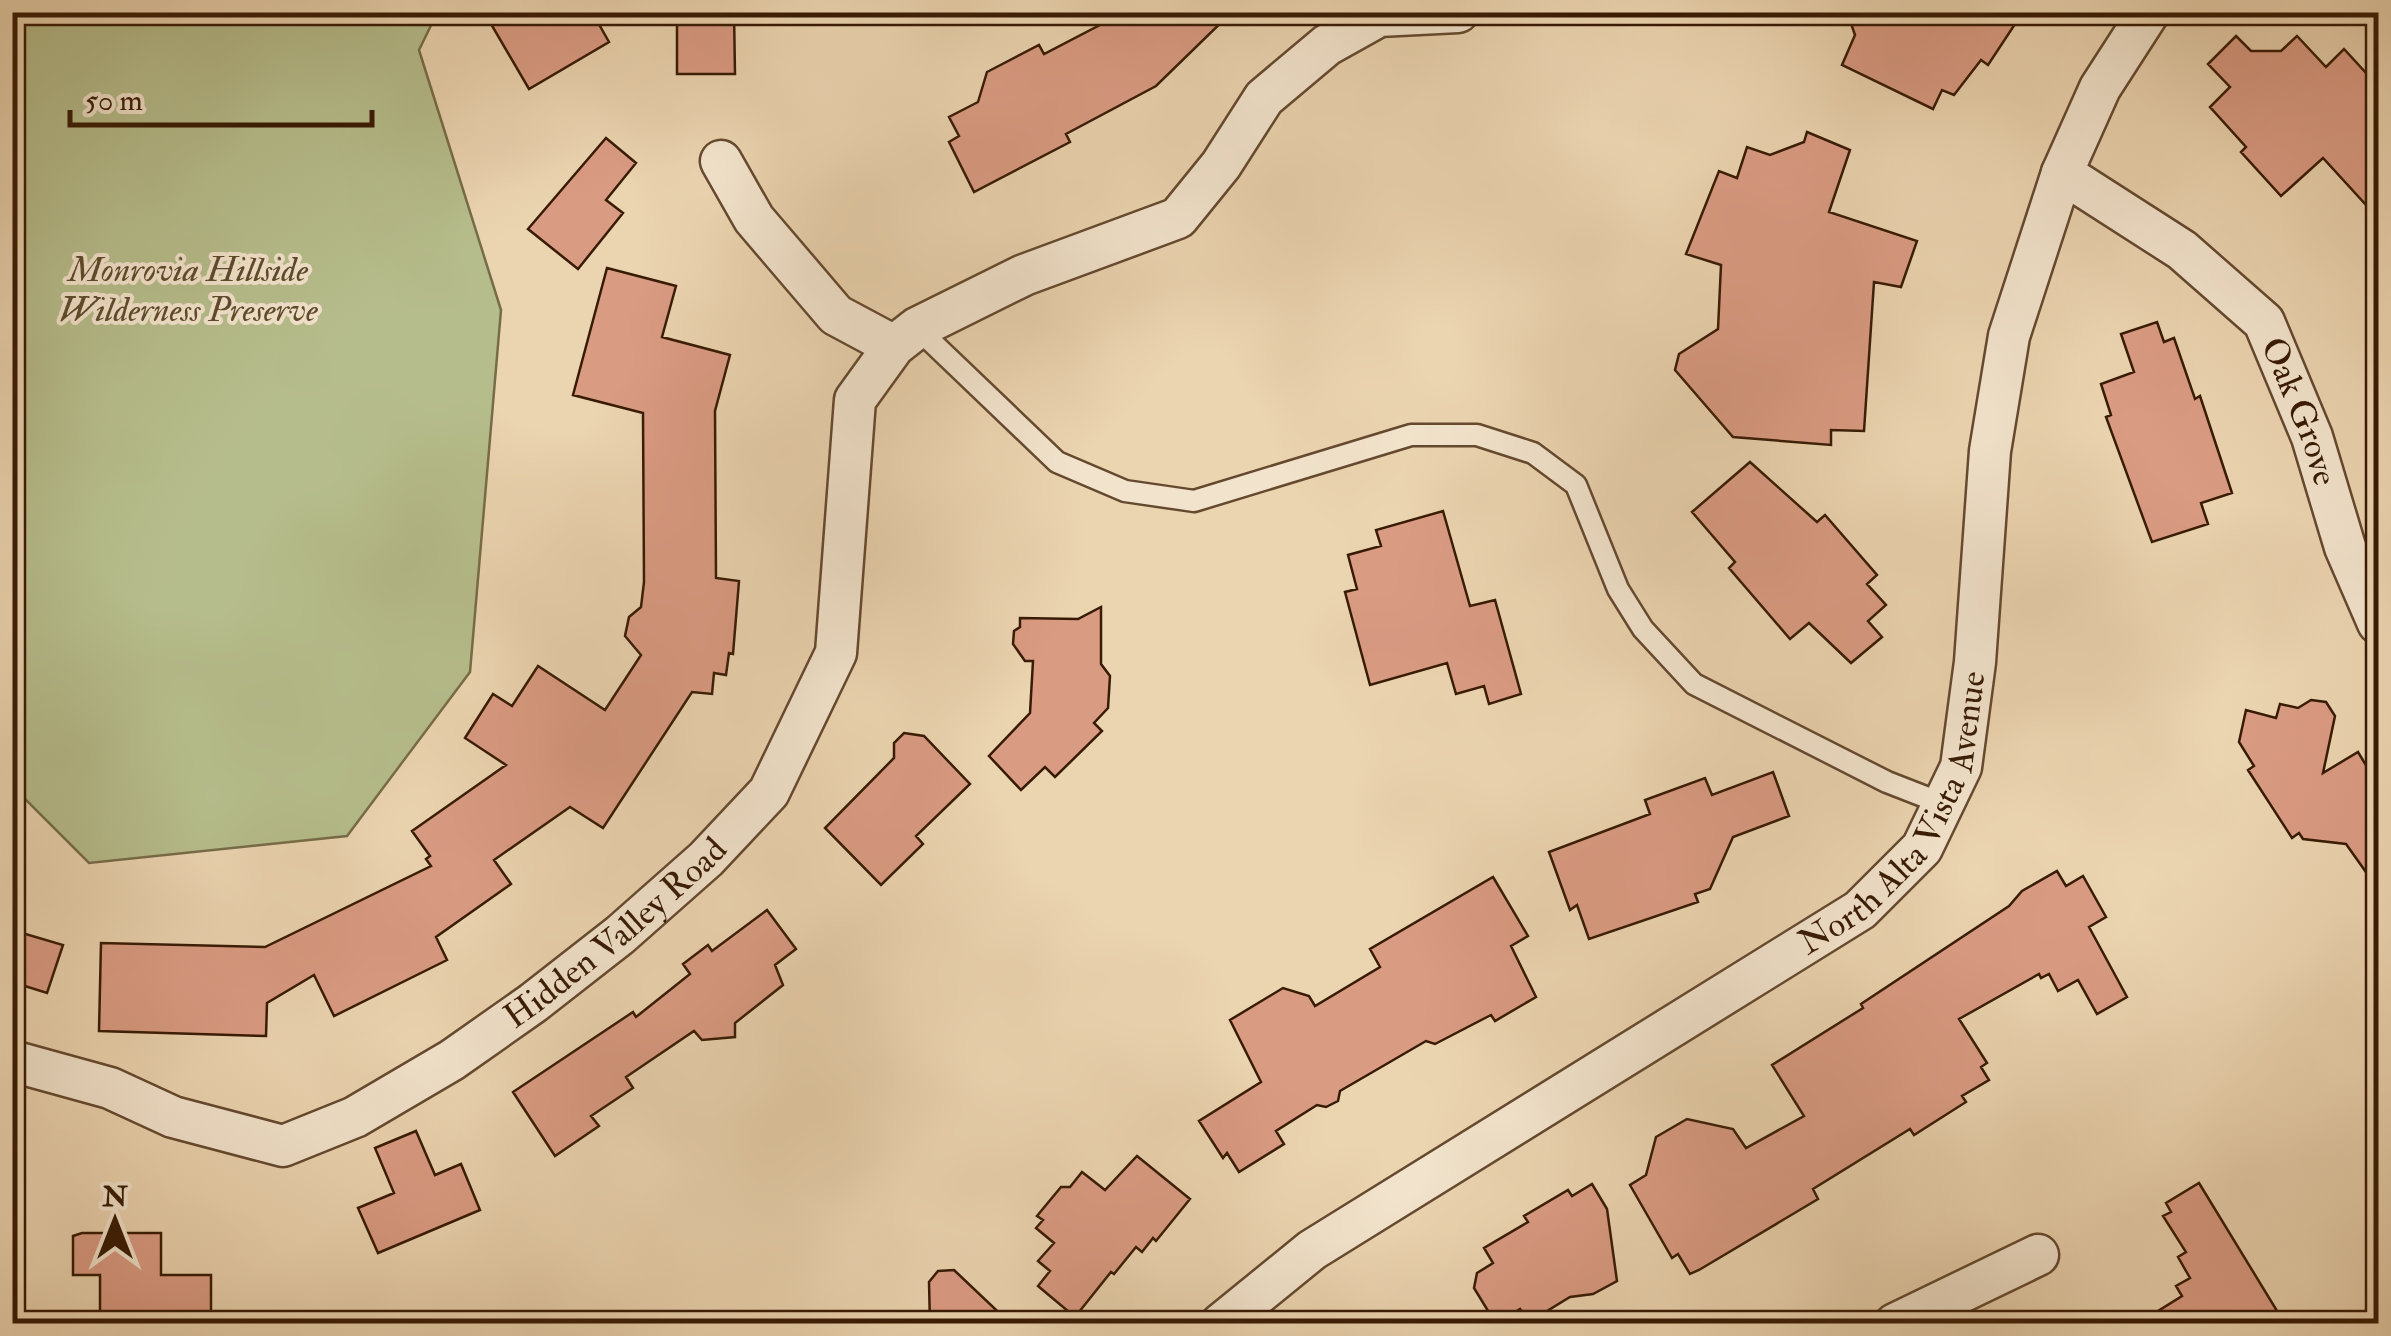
<svg xmlns="http://www.w3.org/2000/svg" width="2391" height="1336" font-family="'IM FELL Double Pica',serif">
<style>
.green{fill:#b6bd8c;stroke:#776c48;stroke-width:2.5}
.building{fill:#da9b83;stroke:#381b04;stroke-width:2.5}
.lines{fill:none;stroke-linecap:round;stroke-linejoin:round}
.service-casing{stroke:#65492f;stroke-width:25}
.minor-casing{stroke:#65492f;stroke-width:45}
.service{stroke:#f2e3cc;stroke-width:20}
.minor{stroke:#f2e3cc;stroke-width:40}
.labels{text-anchor:middle;dominant-baseline:central;stroke-width:8;stroke-linejoin:round;paint-order:stroke}
.park-label{font-size:35px;font-style:italic;fill:#5e4c2d;stroke:#f2e3cc}
.street-label{font-size:35px;fill:#381b04;stroke:#f2e3cc}
</style>
<rect width="100%" height="100%" fill="#ebd4b0"/>
<filter id="stains"><feTurbulence type="fractalNoise" baseFrequency=".002" numOctaves="4"/><feColorMatrix values="0 0 0 0 .2 0 0 0 0 .09 0 0 0 0 .02 0 0 0 .5 -.17"/></filter>
<radialGradient id="worn" r=".72"><stop offset=".6" stop-color="#630" stop-opacity="0"/><stop offset="1" stop-color="#630" stop-opacity=".3"/></radialGradient>
<path class="green" d="M 12,13 L 437,13 L 419,50 L 501,310 L 470,672 L 347,836 L 89,863 L 13,787 Z"/>
<path class="building" d="M 484,12 L 592,12 L 609,42 L 529,89 Z
M 677,12 L 734,12 L 735,74 L 677,74 Z
M 1125,12 L 1232,12 L 1156,86 L 1066,134 L 1070,142 L 974,192 L 949,142 L 959,136 L 949,117 L 978,102 L 987,72 L 1039,45 L 1044,54 Z
M 1847,12 L 2023,12 L 1988,65 L 1981,60 L 1954,95 L 1942,90 L 1933,109 L 1842,65 L 1855,35 Z
M 2236,36 L 2251,51 L 2281,51 L 2297,36 L 2326,67 L 2344,49 L 2378,86 L 2378,218 L 2323,158 L 2281,196 L 2241,152 L 2246,147 L 2210,107 L 2230,87 L 2208,64 Z
M 1807,132 L 1850,150 L 1829,212 L 1917,241 L 1901,287 L 1874,282 L 1864,431 L 1831,430 L 1831,445 L 1733,437 L 1675,370 L 1679,354 L 1718,329 L 1721,265 L 1686,254 L 1719,171 L 1737,178 L 1747,147 L 1770,155 L 1804,142 Z
M 606,138 L 636,163 L 606,200 L 623,213 L 578,269 L 528,229 Z
M 607,268 L 676,286 L 662,337 L 730,355 L 715,411 L 716,578 L 739,581 L 733,654 L 729,653 L 726,675 L 714,673 L 712,694 L 692,692 L 603,828 L 570,807 L 494,860 L 511,884 L 436,937 L 447,960 L 334,1016 L 314,975 L 267,1003 L 266,1036 L 99,1031 L 101,943 L 265,947 L 431,866 L 426,859 L 430,856 L 412,831 L 506,765 L 465,738 L 493,694 L 512,706 L 538,666 L 605,710 L 641,655 L 625,636 L 629,617 L 641,607 L 644,582 L 643,413 L 573,395 Z
M 2157,322 L 2164,342 L 2174,338 L 2195,399 L 2200,396 L 2232,493 L 2201,503 L 2208,524 L 2152,542 L 2106,417 L 2111,415 L 2101,384 L 2134,372 L 2121,334 Z
M 1750,462 L 1817,522 L 1825,515 L 1877,575 L 1867,584 L 1886,605 L 1868,621 L 1882,637 L 1851,663 L 1809,623 L 1790,639 L 1729,568 L 1735,562 L 1692,512 Z
M 1443,511 L 1470,606 L 1495,600 L 1521,694 L 1489,704 L 1484,686 L 1456,694 L 1447,663 L 1370,685 L 1345,592 L 1357,589 L 1348,555 L 1381,546 L 1376,530 Z
M 1101,607 L 1101,664 L 1110,676 L 1108,708 L 1094,723 L 1102,731 L 1055,777 L 1045,767 L 1021,790 L 989,756 L 1030,713 L 1033,661 L 1025,661 L 1013,644 L 1014,631 L 1020,627 L 1020,618 L 1078,619 Z
M 2311,700 L 2326,702 L 2335,716 L 2323,773 L 2358,752 L 2378,785 L 2378,889 L 2346,844 L 2303,839 L 2299,833 L 2292,838 L 2248,770 L 2254,766 L 2239,742 L 2246,710 L 2276,718 L 2280,704 L 2298,708 Z
M 904,733 L 924,736 L 970,784 L 916,836 L 923,844 L 881,885 L 825,828 L 894,758 L 894,743 Z
M 1773,772 L 1789,816 L 1733,837 L 1710,889 L 1695,894 L 1698,902 L 1589,939 L 1577,905 L 1570,910 L 1549,852 L 1650,814 L 1645,800 L 1705,778 L 1712,795 Z
M 2057,871 L 2066,886 L 2083,876 L 2106,917 L 2089,927 L 2127,997 L 2097,1014 L 2078,980 L 2058,991 L 2049,974 L 2041,978 L 2039,974 L 1959,1019 L 1987,1063 L 1981,1067 L 1989,1080 L 1962,1096 L 1966,1102 L 1914,1135 L 1910,1129 L 1813,1189 L 1818,1199 L 1699,1270 L 1690,1274 L 1678,1254 L 1672,1258 L 1630,1185 L 1646,1175 L 1656,1137 L 1687,1119 L 1733,1129 L 1746,1148 L 1804,1116 L 1772,1065 L 1863,1008 L 1861,1004 L 2009,906 L 2022,891 Z
M 1493,877 L 1528,936 L 1511,946 L 1536,997 L 1495,1021 L 1491,1015 L 1435,1044 L 1426,1041 L 1340,1091 L 1338,1101 L 1326,1107 L 1317,1105 L 1276,1131 L 1284,1144 L 1239,1172 L 1227,1153 L 1223,1158 L 1199,1121 L 1261,1082 L 1230,1020 L 1283,988 L 1309,996 L 1315,1006 L 1380,967 L 1370,949 Z
M 767,910 L 796,949 L 775,965 L 783,985 L 735,1023 L 735,1037 L 702,1040 L 694,1031 L 626,1077 L 633,1088 L 591,1116 L 599,1126 L 555,1156 L 513,1092 L 633,1012 L 636,1017 L 690,974 L 683,964 L 708,945 L 712,951 Z
M 12,930 L 63,945 L 47,993 L 12,982 Z
M 416,1131 L 435,1175 L 461,1164 L 480,1210 L 378,1253 L 358,1208 L 394,1193 L 375,1148 Z
M 1137,1156 L 1190,1199 L 1156,1241 L 1153,1238 L 1142,1252 L 1136,1247 L 1114,1274 L 1111,1272 L 1075,1317 L 1038,1286 L 1050,1271 L 1038,1261 L 1054,1243 L 1036,1228 L 1043,1220 L 1037,1216 L 1061,1187 L 1070,1187 L 1082,1172 L 1105,1190 Z
M 2199,1183 L 2285,1324 L 2137,1324 L 2182,1296 L 2176,1286 L 2190,1278 L 2178,1257 L 2186,1252 L 2163,1216 L 2171,1212 L 2166,1203 Z
M 1592,1184 L 1607,1209 L 1617,1281 L 1593,1294 L 1570,1297 L 1529,1322 L 1520,1309 L 1496,1324 L 1474,1288 L 1477,1273 L 1493,1263 L 1484,1248 L 1528,1222 L 1524,1216 L 1568,1190 L 1572,1196 Z
M 82,1233 L 161,1233 L 161,1275 L 211,1275 L 211,1324 L 100,1324 L 100,1275 L 73,1275 L 73,1236 Z
M 954,1270 L 1011,1324 L 930,1324 L 929,1282 L 938,1271 Z"/>
<g class="lines">
<g class="service-casing">
<path id="service" d="M 917,328 L 1057,462 L 1125,491 L 1194,501 L 1411,435 L 1477,435 L 1533,453 L 1576,485 L 1618,589 L 1643,629 L 1694,684 L 1887,782 L 1946,805"/>
</g>
<g class="minor-casing">
<g id="minor">
<path d="M 721,161 L 754,219 L 836,315 L 894,346"/>
<path id="s1" d="M 2062,173 L 2182,250 L 2264,322 L 2312,437 L 2345,547 L 2378,623"/>
<path id="s2" d="M 12,1061 L 110,1088 L 173,1117 L 283,1146 L 355,1117 L 452,1060 L 533,1003 L 620,935 L 706,859 L 769,792 L 836,653 L 855,400 L 894,346 L 917,328 L 1024,275 L 1178,218 L 1221,165 L 1264,98 L 1327,45 L 1379,16 L 1458,12"/>
<path id="s3" d="M 1221,1324 L 1312,1250 L 1860,910 L 1922,848 L 1961,767 L 1975,662 L 1990,451 L 2009,336 L 2062,173 L 2100,88 L 2149,12"/>
<path d="M 1895,1324 L 2038,1255"/>
</g>
</g>
<use href="#service" class="service"/>
<use href="#minor" class="minor"/>
</g>
<g class="labels">
<g class="park-label">
<text x="188" y="270">Monrovia Hillside<tspan x="188" dy="40">Wilderness Preserve</tspan></text>
</g>
<g class="street-label">
<text stroke="none"><textPath href="#s1" startOffset="348">Oak Grove</textPath></text>
<text stroke="none"><textPath href="#s3" startOffset="865">North Alta Vista Avenue</textPath></text>
<text stroke="none"><textPath href="#s2" startOffset="682">Hidden Valley Road</textPath></text>
</g>
</g>
<rect width="2391" height="1336" fill="none" stroke="#ebd4b0" stroke-width="50"/>
<rect x="15" y="15" width="2361" height="1306" fill="none" stroke="#381b04" stroke-width="5"/>
<rect x="25" y="25" width="2341" height="1286" fill="none" stroke="#381b04" stroke-width="2.5"/>
<g transform="translate(115 1221)" stroke="#f2e3cc" stroke-width="8" paint-order="stroke">
<path d="M0-8L18 38L0 25L-18 38Z" fill="#381b04"/>
<text y="-15" font-size="28" font-weight="bold" text-anchor="middle" fill="#381b04">N</text>
</g>
<path d="M70 110v15h302v-15" fill="none" stroke="#381b04" stroke-width="5"/>
<text x="85" y="110" font-size="30" fill="#381b04" stroke="#f2e3cc" stroke-width="8" paint-order="stroke">50 m</text>
<rect width="100%" height="100%" filter="url(#stains)"/>
<rect width="100%" height="100%" fill="url(#worn)"/>
</svg>
